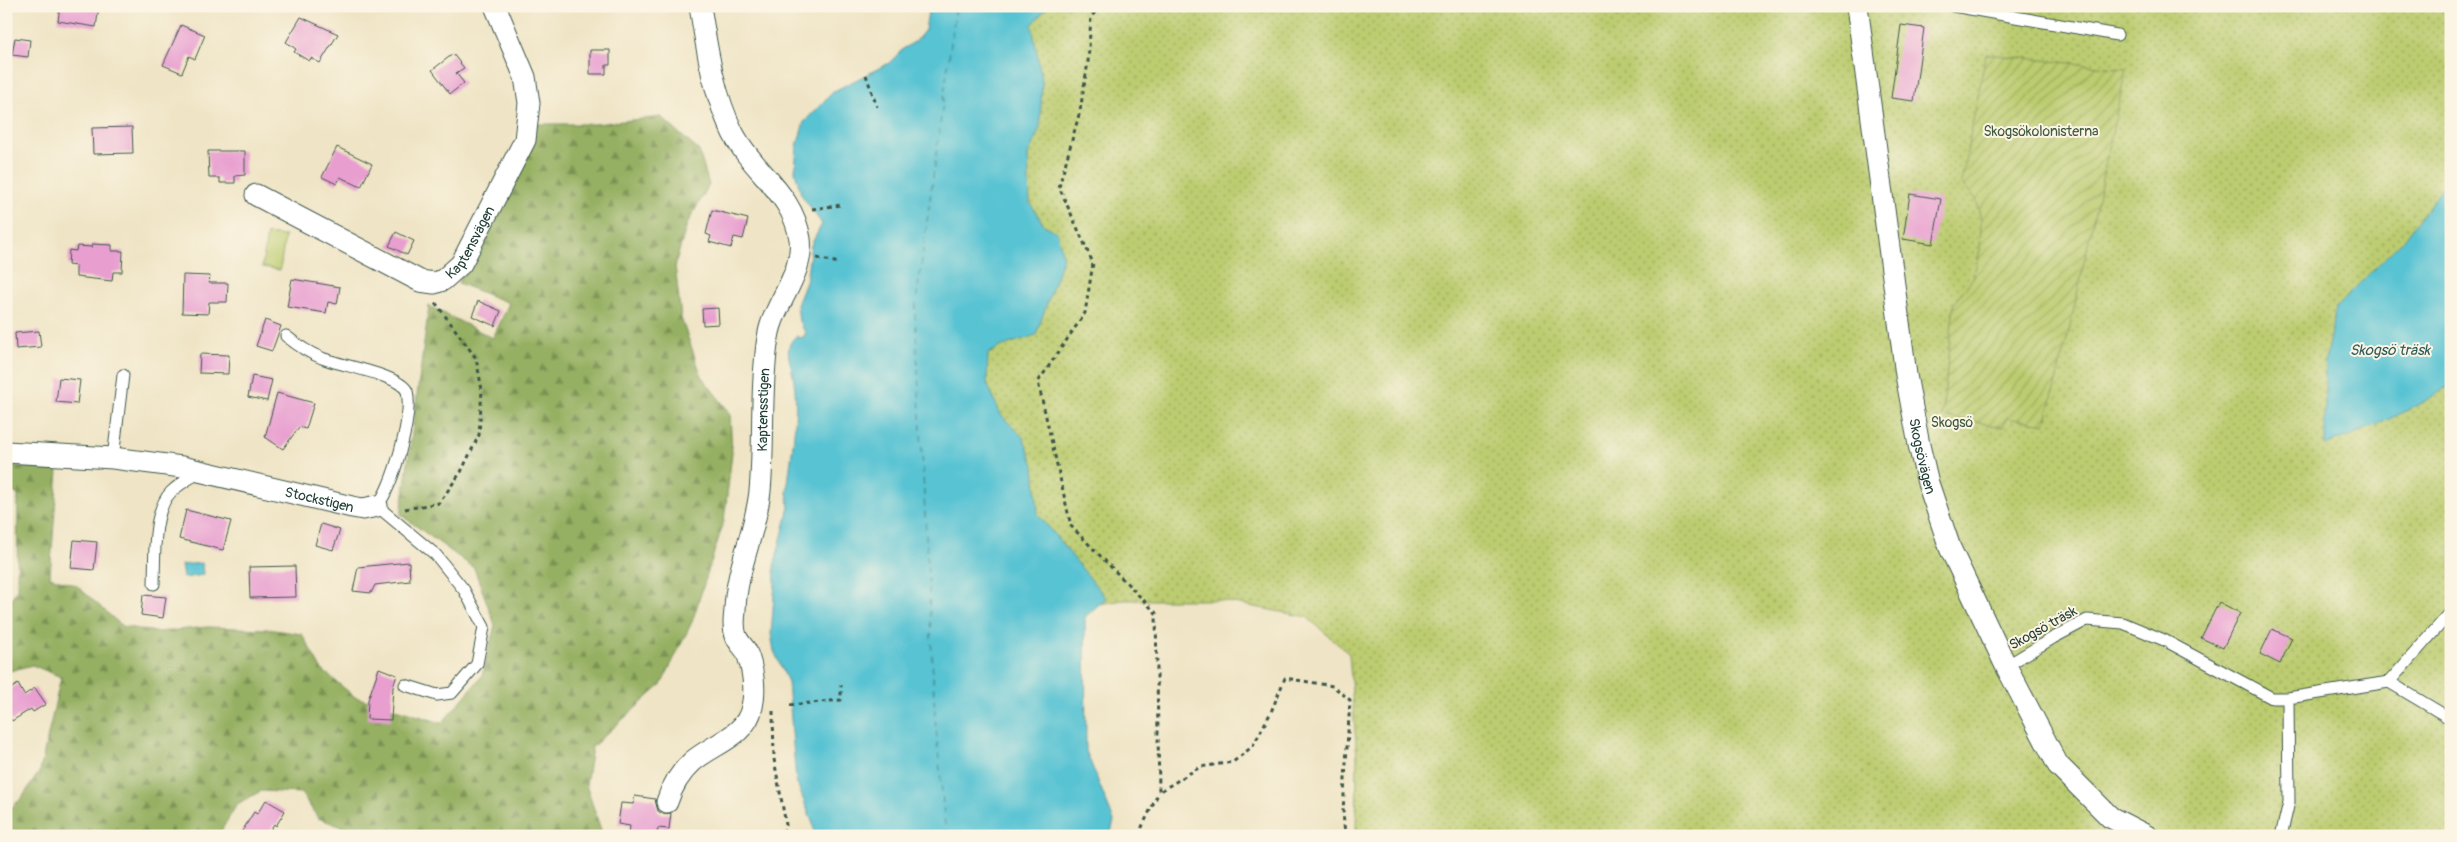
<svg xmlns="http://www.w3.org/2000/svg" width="2457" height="842" font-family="Pangolin,sans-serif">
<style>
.grass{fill:#bccc6f;stroke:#6e8452}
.forest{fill:url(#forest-firs);stroke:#5a764b}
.park{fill:url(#park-dots);stroke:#6e8452}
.garden{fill:url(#garden-furrows);stroke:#6e8452}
.water{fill:#58c3d3;stroke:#3c8084}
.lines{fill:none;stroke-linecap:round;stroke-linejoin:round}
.ferry{stroke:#2d5e5c;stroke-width:1;stroke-dasharray:6 5;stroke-linecap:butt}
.building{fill:#e89fd0}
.lane-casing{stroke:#3e564a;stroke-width:13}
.street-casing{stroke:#3e564a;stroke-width:23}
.path{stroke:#3e564a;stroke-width:3;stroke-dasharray:4 4;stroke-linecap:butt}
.lane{stroke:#fff;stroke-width:11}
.street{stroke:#fff;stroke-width:21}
.labels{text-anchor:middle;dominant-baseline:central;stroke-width:4;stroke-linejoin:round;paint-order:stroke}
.park-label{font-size:14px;fill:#3e5a40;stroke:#fcf5e5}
.street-label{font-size:14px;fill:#1f3d34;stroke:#fcf5e5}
.water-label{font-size:15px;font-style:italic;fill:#2d5e5c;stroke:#fcf5e5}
</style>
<defs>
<pattern id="forest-firs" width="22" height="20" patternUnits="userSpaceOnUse" patternTransform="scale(1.25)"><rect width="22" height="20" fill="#95b062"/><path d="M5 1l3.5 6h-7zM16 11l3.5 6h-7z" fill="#799052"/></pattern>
<pattern id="park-dots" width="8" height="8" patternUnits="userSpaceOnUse" patternTransform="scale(1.25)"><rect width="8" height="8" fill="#bccc6f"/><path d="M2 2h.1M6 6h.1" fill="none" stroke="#98a75c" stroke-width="1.8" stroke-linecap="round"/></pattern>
<pattern id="garden-furrows" width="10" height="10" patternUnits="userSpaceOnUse" patternTransform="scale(1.25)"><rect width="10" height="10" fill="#bccc6f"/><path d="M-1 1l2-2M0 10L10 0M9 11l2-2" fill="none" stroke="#98a75c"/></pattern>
</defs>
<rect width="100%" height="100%" fill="#fcf5e5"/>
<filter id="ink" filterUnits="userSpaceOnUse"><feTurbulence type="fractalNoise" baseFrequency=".02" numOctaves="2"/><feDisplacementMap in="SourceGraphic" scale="10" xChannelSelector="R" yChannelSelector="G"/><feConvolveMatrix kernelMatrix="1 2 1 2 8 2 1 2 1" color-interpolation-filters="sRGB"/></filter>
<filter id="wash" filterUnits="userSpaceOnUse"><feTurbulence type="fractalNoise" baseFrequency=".0096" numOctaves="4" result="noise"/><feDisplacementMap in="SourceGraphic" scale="20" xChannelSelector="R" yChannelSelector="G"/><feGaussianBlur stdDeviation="1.12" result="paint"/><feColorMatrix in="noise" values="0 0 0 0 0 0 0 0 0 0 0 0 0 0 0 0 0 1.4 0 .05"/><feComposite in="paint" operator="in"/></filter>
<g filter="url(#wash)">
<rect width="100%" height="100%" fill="#efe4c5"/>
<path class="grass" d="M 267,234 L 285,236 L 280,270 L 262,267 Z"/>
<path class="forest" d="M 661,117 L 699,151 L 709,185 L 687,224 L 675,265 L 681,318 L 702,377 L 730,413 L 732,453 L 724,521 L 692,622 L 661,685 L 592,747 L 586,785 L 603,836 L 367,836 L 318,818 L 301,793 L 261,791 L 237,804 L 218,836 L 6,836 L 6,812 L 21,799 L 40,771 L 61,677 L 32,665 L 6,672 L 6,606 L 17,590 L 18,495 L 6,488 L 6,465 L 58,470 L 50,577 L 76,585 L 122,626 L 156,632 L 208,627 L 267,629 L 302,634 L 321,669 L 355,697 L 442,723 L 482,676 L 495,625 L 474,568 L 401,515 L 429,306 L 493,338 L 509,303 L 458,283 L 535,124 L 595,124 Z"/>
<path class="park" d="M 984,6 L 2451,6 L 2451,836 L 1356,836 L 1357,758 L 1349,654 L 1307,617 L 1218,600 L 1124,600 L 932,630 Z"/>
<path class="garden" d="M 1986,54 L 2126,69 L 2070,327 L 2045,424 L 2006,418 L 2003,427 L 1942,416 L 1954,303 L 1973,278 L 1980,250 L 1981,219 L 1976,199 L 1961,183 Z"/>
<path class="water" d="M 929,6 L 1048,6 L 1032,25 L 1042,80 L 1040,128 L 1028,155 L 1030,203 L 1044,225 L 1057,232 L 1063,257 L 1036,335 L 1000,347 L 988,354 L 987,383 L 1001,415 L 1023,437 L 1034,465 L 1038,514 L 1106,598 L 1085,617 L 1086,751 L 1114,821 L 1110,836 L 814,836 L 813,824 L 796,781 L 788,682 L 774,651 L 771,634 L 775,583 L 774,566 L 786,520 L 789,506 L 787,492 C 791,454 800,413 793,375 C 790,359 783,348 796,336 L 801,338 L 806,334 L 799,321 L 797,305 L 806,282 L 811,245 L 822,224 L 801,194 L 795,171 L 797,146 L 804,122 L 834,91 L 889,63 L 904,48 L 916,41 L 925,30 Z
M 2451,176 L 2451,385 C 2412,411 2369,429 2325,445 L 2325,361 L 2336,307 L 2406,237 Z
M 202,563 L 203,575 L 183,578 L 181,565 Z"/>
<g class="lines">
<path class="ferry" d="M 946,836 L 935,717 L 915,311 L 956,6"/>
</g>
<g id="blocks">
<path class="building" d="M 60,6 L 99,6 L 96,27 L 58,21 Z
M 301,17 L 338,34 L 320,63 L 311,58 L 309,61 L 294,52 L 296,49 L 286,42 Z
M 181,25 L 205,35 L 195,59 L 189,56 L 182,73 L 163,65 Z
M 1901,25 L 1924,28 L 1914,101 L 1891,98 Z
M 15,38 L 30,40 L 28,57 L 12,55 Z
M 590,50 L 610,50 L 610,65 L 606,65 L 606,74 L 590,74 Z
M 453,54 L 464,68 L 456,73 L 464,83 L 450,94 L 432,70 Z
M 132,127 L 133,153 L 93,154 L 92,128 Z
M 337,147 L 372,164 L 361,187 L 340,177 L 337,184 L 322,177 Z
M 208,151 L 245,151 L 245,175 L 235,176 L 235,183 L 220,183 L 220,178 L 209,178 Z
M 1910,194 L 1941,199 L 1933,244 L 1903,239 Z
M 712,210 L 748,219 L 743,239 L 734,237 L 731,248 L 709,242 L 711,236 L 706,234 Z
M 396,232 L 414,241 L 407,255 L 389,246 Z
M 92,244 L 112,245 L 112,251 L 123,251 L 122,272 L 113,272 L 112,281 L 76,277 L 76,266 L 68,265 L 69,250 L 76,251 L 77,246 L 92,247 Z
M 183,275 L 210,276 L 209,283 L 228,283 L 227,302 L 209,302 L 208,314 L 182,313 Z
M 292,279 L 340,287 L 337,304 L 328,302 L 326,313 L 287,307 Z
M 478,301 L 501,311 L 495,326 L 472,316 Z
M 718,308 L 719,324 L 703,325 L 702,309 Z
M 265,320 L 281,326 L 272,351 L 256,346 Z
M 39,331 L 41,347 L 16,349 L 15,333 Z
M 200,354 L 229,355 L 228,374 L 199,373 Z
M 252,376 L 272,380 L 267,401 L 248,397 Z
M 59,378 L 80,380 L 77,404 L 56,402 Z
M 277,393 L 314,403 L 306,429 L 299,427 L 283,449 L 265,437 Z
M 186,510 L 231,521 L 223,550 L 179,539 Z
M 321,524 L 340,530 L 333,550 L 315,545 Z
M 74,540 L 97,542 L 94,570 L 71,568 Z
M 409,562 L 410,581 L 375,585 L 371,593 L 353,591 L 358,567 Z
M 295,566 L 296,597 L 250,598 L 249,567 Z
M 143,595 L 166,597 L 163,618 L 141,615 Z
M 2219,602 L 2240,613 L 2223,648 L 2201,638 Z
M 2272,629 L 2292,638 L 2280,664 L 2260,654 Z
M 379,668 L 397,675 L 393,687 L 391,720 L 367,719 L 368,700 Z
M 18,684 L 24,695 L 35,688 L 46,704 L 33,712 L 31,709 L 12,721 L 6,712 L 6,692 Z
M 635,796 L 655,799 L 658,811 L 663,814 L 671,813 L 669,829 L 658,828 L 657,836 L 641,836 L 629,834 L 630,826 L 618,824 L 621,803 L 633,804 Z
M 266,800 L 285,811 L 276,826 L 274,824 L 267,836 L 239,836 L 254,812 L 257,814 Z"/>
</g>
</g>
<g filter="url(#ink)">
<use href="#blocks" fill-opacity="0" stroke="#3e564a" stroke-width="1"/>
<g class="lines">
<g class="lane-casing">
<path id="lane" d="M 1953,6 L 2117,35
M 286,336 C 297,345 309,353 322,358 C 341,366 398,374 407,391 C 413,416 393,487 377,506 L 436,555 L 464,590 L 484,627 L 477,664 L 452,693 L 437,695 L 405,685
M 113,458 L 123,375
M 154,584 C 155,559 152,511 171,492 C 179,484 190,478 200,472
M 2451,612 L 2389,682 L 2451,719
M 2006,666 L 2053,638 L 2087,620 L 2123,623 L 2164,640 L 2272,698 L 2288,698 L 2389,682
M 2281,836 L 2289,802 L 2288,698"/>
</g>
<g class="street-casing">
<g id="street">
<path id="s1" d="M 1857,6 L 1906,375 L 1919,445 L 1928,483 L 1950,548 L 2006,666 L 2058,765 L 2110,817 L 2147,836"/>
<path id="s2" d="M 256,195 L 420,281 L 434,283 L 443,280 L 461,264 L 525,140 L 529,103 L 525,77 L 495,6"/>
<path id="s3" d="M 6,452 L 113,458 L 182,467 L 352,507 L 363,509 L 377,506"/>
<path id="s4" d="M 667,802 C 672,786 680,773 692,762 C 712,744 746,737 752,707 C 756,690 753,667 746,651 C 743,646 738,642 736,636 C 733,628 734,619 735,610 C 736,569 756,531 760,491 C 764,448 761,406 765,364 C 766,351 767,337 771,325 C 780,297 804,270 800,239 C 793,193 753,172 733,133 C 713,93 707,49 700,6"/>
</g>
</g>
<path class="path" d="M 1100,6 L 1091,17 L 1088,62 L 1080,111 L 1059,187 L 1093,263 L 1085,313 L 1038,382 L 1071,526 L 1156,613 L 1159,792 L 1200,767 L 1233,762 L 1253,746 L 1271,712 L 1285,678 L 1333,686 L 1350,700 L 1343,811 L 1345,836
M 866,75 L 877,107
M 812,209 L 841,205
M 817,258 L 839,263
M 405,509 L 439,503 L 461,472 L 479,435 L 482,390 L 476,358 L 435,302
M 790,705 L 841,700 L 841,685
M 773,711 L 774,759 L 786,825 L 783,836
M 1140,836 L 1142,827 L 1159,792"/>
<use href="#lane" class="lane"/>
<use href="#street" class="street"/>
</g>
</g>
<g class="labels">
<g class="park-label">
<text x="2041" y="131">Skogsökolonisterna</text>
<text x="1952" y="422">Skogsö</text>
</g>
<g class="street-label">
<text stroke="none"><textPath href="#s2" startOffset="256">Kaptensvägen</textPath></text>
<text stroke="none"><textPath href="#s4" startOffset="436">Kaptensstigen</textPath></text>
<text stroke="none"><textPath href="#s1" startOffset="455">Skogsövägen</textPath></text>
<text stroke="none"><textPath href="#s3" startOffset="318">Stockstigen</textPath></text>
<text transform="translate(2043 628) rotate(-29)">Skogsö träsk</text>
</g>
<g class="water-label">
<text x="2390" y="350">Skogsö träsk</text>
</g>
</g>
<rect width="2457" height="842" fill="none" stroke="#fcf5e5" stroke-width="25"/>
</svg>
